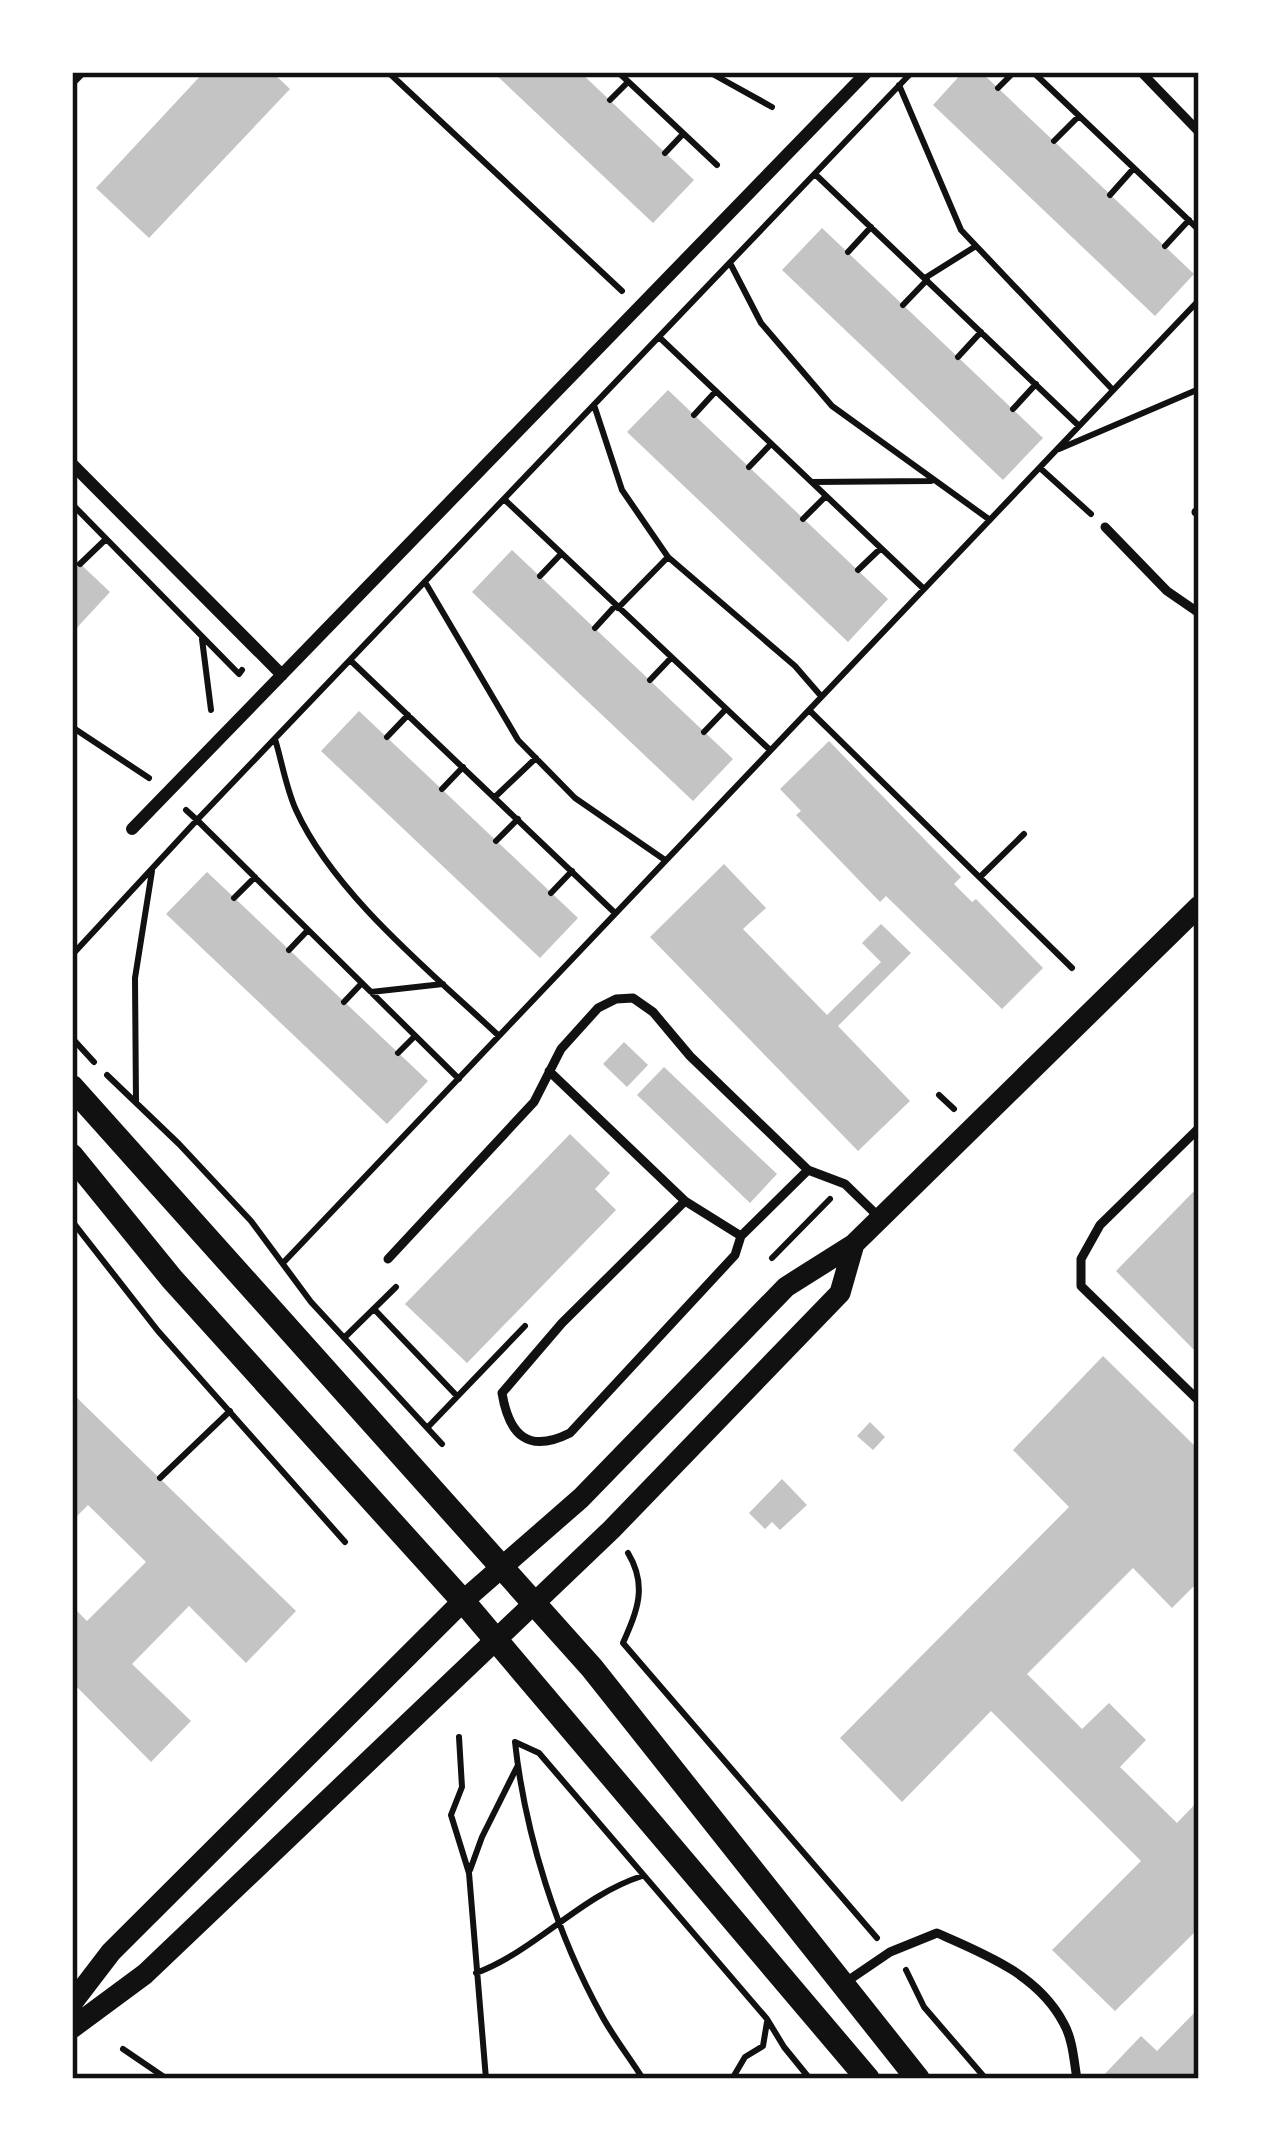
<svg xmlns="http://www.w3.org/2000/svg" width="1271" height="2151" font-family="'Roboto Serif',serif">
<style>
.building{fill:#c4c4c4}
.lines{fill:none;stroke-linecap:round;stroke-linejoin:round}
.path{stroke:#111;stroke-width:6}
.service{stroke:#111;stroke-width:9}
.minor{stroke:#111;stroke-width:12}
.tertiary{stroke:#111;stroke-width:21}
.secondary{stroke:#111;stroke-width:24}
.neatline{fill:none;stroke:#111;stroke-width:4.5}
</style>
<rect width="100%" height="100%" fill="#fff"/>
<path class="building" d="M 204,72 L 272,72 L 290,89 L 149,238 L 96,188 Z
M 493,72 L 580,72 L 694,180 L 653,223 Z
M 963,72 L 981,72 L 1194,274 L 1155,316 L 933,105 Z
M 822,228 L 1043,438 L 1003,480 L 782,270 Z
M 668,390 L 888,599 L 848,642 L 627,432 Z
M 512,550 L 733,759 L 693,801 L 472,592 Z
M 72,556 L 110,592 L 72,633 Z
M 359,711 L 578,918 L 540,958 L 321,751 Z
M 829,741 L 961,877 L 954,884 L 972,902 L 976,899 L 1043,968 L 1002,1009 L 886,896 L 880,902 L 796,815 L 801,811 L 780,789 Z
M 724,864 L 766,908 L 743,929 L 827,1015 L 881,962 L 862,943 L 881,924 L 911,953 L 838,1026 L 910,1101 L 858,1151 L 650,937 Z
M 207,872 L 428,1081 L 387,1124 L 166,914 Z
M 624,1042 L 648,1065 L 627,1087 L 603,1064 Z
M 664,1067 L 777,1174 L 750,1203 L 637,1095 Z
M 570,1134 L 610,1173 L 595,1189 L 616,1210 L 467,1363 L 405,1304 Z
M 1199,1186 L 1199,1355 L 1116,1271 Z
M 1103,1356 L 1199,1450 L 1199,1581 L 1172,1608 L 1133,1568 L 1027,1674 L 1082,1729 L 1109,1703 L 1146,1740 L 1120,1767 L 1177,1823 L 1199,1800 L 1199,1928 L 1115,2011 L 1052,1950 L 1141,1861 L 991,1711 L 902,1802 L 840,1738 L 1069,1507 L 1013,1450 Z
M 72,1393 L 296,1611 L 246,1663 L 189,1606 L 132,1664 L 191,1721 L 151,1762 L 72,1682 L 72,1606 L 87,1621 L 146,1562 L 88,1505 L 72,1521 Z
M 870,1422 L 885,1437 L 873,1450 L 857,1436 Z
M 782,1479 L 807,1505 L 780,1530 L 772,1522 L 765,1529 L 749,1513 Z
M 1199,2008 L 1199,2079 L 1100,2079 L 1141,2036 L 1157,2051 Z"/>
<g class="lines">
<path class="path" d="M 388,72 L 622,291
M 618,72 L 717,165
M 709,72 L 772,107
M 1033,72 L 1199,230
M 1193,72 L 1199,77
M 899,85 L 961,230 L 1112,389
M 998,88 L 1014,72
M 610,100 L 628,82
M 1054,141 L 1079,116
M 665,153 L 683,134
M 816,175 L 1078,425
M 1110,195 L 1134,168
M 1165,246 L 1189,220
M 848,252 L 871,227
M 730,263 L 761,323 L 832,406 L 990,520
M 925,278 L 976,246
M 903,305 L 927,280
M 659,337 L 924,589
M 958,357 L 981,332
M 594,405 L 622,490 L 668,557 L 795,666 L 821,696
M 1013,409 L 1036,384
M 694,415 L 716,391
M 1059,449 L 1199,389
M 749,467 L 771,444
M 1040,468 L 1091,514
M 812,482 L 931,481
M 504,499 L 770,750
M 72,504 L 239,674 L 242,670
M 803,519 L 826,496
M 80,564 L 106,539
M 858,570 L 881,548
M 540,576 L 561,554
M 425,582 L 518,740 L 575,798 L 665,860
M 618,608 L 668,557
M 595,628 L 616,605
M 202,639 L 211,710
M 350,660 L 615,913
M 650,680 L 671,658
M 809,710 L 1072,968
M 72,727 L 149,778
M 704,732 L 726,709
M 387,737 L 408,715
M 275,739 C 282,762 286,788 296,810 C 334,894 432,973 499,1036
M 442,789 L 463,767
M 495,797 L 536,758
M 496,841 L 518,819
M 980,877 L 1024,834
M 551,893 L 572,871
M 234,898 L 255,877
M 289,950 L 308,930
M 72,955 L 197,820 L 186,810
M 371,992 L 443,984
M 344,1002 L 362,983
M 72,1038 L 94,1062
M 398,1053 L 415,1036
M 107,1075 L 179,1144 L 251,1221 L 311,1302 L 442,1444
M 459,1079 L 197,820 L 912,72
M 939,1095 L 954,1109
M 136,1102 L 135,978 L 152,871
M 72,1221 L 158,1331 L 345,1542
M 772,1258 L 830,1199
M 283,1263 L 1199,300
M 374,1309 L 457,1396
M 344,1338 L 396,1287
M 428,1427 L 525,1326
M 160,1478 L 230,1411
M 628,1553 C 648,1586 637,1611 623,1643 L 877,1938
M 459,1737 L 462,1787 L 451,1815 L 469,1873 L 486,2079
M 515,1742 L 539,1753 L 767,2019 L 784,2047 L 810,2079
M 515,1742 C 525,1834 557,1935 602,2016 C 614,2038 630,2058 643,2079
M 470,1870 L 482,1837 L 517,1767
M 906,1970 L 924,2007 L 986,2079
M 476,1973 C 537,1950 580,1896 642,1876
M 123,2049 L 167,2079
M 732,2079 L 745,2057 L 763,2046 L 767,2022"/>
<path class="service" d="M 1141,72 L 1199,132
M 1196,512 L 1199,514
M 1105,527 L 1167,591 L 1199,613
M 549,1071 L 685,1201 L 741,1236 L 808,1170 L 845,1184 L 880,1218
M 1199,1128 L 1100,1225 L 1081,1259 L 1081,1286 L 1199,1401
M 685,1201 L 562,1323 L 502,1393 C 509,1435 528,1454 570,1433 L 735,1255 L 741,1236
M 388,1259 L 534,1102 L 561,1049 L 598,1008 L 616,999 L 633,998 L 653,1012 L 690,1056 L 808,1170
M 843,1984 L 890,1952 L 937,1933 C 985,1954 1039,1975 1064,2024 C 1073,2040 1074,2062 1077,2079"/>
<path class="minor" d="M 72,80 L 80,72
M 72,464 L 282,675
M 132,829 L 867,72"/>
<path class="tertiary" d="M 72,2003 L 111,1952 L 463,1601 L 581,1498 L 786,1287 L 854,1244 L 1199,906
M 72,2028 L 145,1974 L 611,1530 L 840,1293 L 854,1244"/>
<path class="secondary" d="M 72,1087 L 592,1668 L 918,2079
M 72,1156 L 172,1279 L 463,1601 L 868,2079"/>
</g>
<rect width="1271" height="2151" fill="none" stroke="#ffffff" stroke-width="150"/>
<rect x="75" y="75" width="1121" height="2001" class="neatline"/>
</svg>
